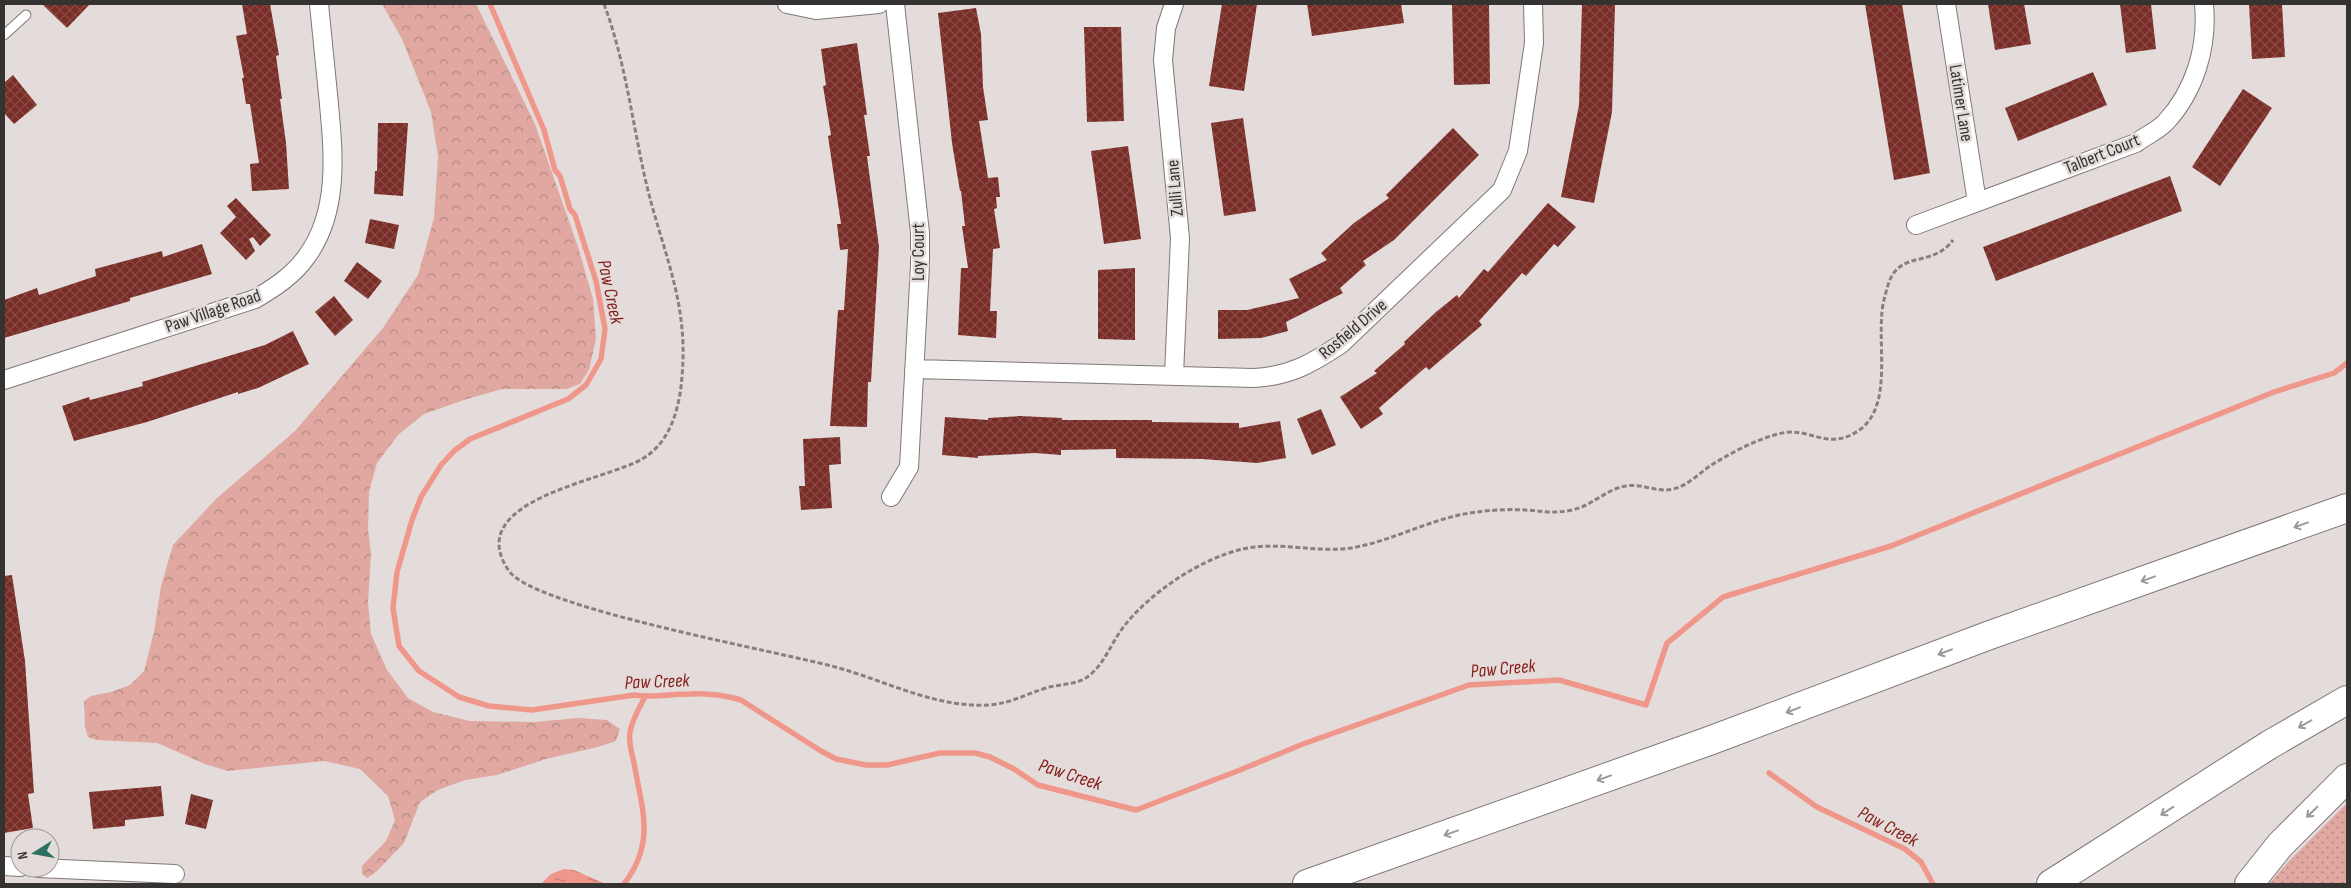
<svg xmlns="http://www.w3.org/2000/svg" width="2351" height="888" font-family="'Sofia Sans Condensed',sans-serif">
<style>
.grass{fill:url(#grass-dots)}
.forest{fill:url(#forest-crowns)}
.water{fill:url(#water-ripples)}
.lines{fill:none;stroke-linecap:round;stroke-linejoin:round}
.stream{stroke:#f0978b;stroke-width:5.5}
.building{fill:url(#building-cross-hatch)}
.lane-casing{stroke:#7f7877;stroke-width:11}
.street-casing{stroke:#7f7877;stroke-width:20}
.highway-casing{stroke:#7f7877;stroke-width:30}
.path{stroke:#868180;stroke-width:3;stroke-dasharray:5 2.5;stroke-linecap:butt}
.lane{stroke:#fff;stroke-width:9}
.street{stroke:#fff;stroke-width:18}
.highway{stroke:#fff;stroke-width:28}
.oneway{stroke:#9a9898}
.labels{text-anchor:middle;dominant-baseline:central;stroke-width:5;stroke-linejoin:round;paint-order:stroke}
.street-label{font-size:18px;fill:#353232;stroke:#e4dcdb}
.water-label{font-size:19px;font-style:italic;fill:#851d18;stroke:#e4dcdb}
</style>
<defs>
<pattern id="grass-dots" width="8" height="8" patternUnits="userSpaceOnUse" patternTransform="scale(1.25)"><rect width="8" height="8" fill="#e0a8a0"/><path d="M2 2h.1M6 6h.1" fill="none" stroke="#b68983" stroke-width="1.8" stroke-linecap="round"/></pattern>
<pattern id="forest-crowns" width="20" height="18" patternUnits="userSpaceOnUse" patternTransform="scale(1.25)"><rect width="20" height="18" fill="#e0a8a0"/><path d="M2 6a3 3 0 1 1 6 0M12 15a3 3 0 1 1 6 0" fill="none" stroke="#b68983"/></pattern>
<pattern id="water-ripples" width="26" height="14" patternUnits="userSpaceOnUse" patternTransform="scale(1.25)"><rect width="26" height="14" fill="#f0978b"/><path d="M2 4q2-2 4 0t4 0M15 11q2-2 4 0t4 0" fill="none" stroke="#c37c72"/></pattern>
<pattern id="building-cross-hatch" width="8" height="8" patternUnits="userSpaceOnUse" patternTransform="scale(1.25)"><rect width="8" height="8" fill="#7a2c26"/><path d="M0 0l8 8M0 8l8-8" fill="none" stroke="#884a45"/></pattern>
</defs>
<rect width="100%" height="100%" fill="#e4dcdb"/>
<path class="grass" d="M 2347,803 L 2347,884 L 2269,884 L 2289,861 Z"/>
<path class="forest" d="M 382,4 L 476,4 L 535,124 L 578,247 L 593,299 L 596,339 L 589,370 L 580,384 L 567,389 L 502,389 L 467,399 L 424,414 L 398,435 L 377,463 L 369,492 L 368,529 L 371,554 L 368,602 L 371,634 L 387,670 L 408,698 L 433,712 L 470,721 L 534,722 L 578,718 L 607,720 L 620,729 L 616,741 L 598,747 L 546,759 L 497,775 L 465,780 L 438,790 L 420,802 L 404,843 L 376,872 L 367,878 L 362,874 L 362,866 L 386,841 L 395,820 L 388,796 L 360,769 L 324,761 L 228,771 L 205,764 L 157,743 L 96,740 L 88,737 L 85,727 L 84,701 L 91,696 L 111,692 L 130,685 L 144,671 L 154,632 L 161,586 L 173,545 L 217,498 L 295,431 L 383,328 L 418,275 L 434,218 L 438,156 L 431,112 L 402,39 Z"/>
<path class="water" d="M 564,869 L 574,870 L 606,884 L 541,884 L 551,874 Z"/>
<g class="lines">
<path class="stream" d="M 490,4 L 544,130 L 555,170 L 560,176 L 570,209 L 575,215 L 596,281 L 605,329 L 601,359 L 586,385 L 568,399 L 470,439 L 454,451 L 441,465 L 421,497 L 412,520 L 397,572 L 393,608 L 399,646 L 419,671 L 459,697 L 489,706 L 532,710 L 634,695 C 653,698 671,694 690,694 C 707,693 724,695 741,700 L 821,751 L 836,759 L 866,765 L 887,765 L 940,753 L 975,753 L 990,757 L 1014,769 L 1038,785 L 1136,810 L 1240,770 L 1303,744 L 1469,685 L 1559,680 L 1646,705 L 1667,643 L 1723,597 L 1891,546 L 2274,392 L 2334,373 L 2347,363
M 1769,773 L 1817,807 L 1905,849 L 1921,862 L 1933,884
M 624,884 C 656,842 642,810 634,763 C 632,753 628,742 630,732 C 632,720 639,708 645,697"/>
</g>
<path class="building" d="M 42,4 L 90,4 L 67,28 Z
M 242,4 L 270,4 L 279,55 L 276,56 L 282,99 L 280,99 L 286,143 L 289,189 L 252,191 L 250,164 L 259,163 L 250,104 L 246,104 L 242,78 L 244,78 L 236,36 L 247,34 Z
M 1222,4 L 1257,4 L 1244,91 L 1209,86 Z
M 1307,4 L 1401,4 L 1404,23 L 1312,36 Z
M 1452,4 L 1489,4 L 1490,84 L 1454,85 Z
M 1582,4 L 1615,4 L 1612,112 L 1594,203 L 1561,197 L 1579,105 Z
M 1865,4 L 1902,4 L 1930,173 L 1894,180 Z
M 1988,4 L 2024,4 L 2031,44 L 1995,50 Z
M 2120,4 L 2151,4 L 2156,49 L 2126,53 Z
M 2249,4 L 2282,4 L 2285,57 L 2252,59 Z
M 976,8 L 981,34 L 983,87 L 988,120 L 979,121 L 988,178 L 998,177 L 1000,197 L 996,197 L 997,208 L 994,209 L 1000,248 L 993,249 L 990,311 L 997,311 L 996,338 L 958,335 L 961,268 L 968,268 L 962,226 L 965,226 L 961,191 L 960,191 L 952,143 L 938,13 Z
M 1084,27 L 1121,27 L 1124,121 L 1087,122 Z
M 857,43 L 867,115 L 864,115 L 870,156 L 867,156 L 879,247 L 871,382 L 868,382 L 867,427 L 830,426 L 838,310 L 844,310 L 848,249 L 840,250 L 837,224 L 841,224 L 828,136 L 831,135 L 823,86 L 826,85 L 821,49 Z
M 2093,72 L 2107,105 L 2018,141 L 2005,108 Z
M 13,75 L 37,105 L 14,124 L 4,113 L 4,83 Z
M 2243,89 L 2272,108 L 2220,186 L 2192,167 Z
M 1243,118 L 1256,211 L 1224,216 L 1211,123 Z
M 378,123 L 408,123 L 403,196 L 374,194 L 375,171 L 377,171 Z
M 1453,128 L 1479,155 L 1394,240 L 1363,261 L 1366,265 L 1340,288 L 1343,293 L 1286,322 L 1288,331 L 1261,338 L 1218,339 L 1218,310 L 1247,310 L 1299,298 L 1289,279 L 1327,260 L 1321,253 L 1354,223 L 1389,198 L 1386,195 Z
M 1128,146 L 1141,239 L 1104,244 L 1091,151 Z
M 2170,176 L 2182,211 L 1996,281 L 1983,247 Z
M 236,198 L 271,235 L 260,246 L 253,237 L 249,239 L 255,251 L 246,260 L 220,233 L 236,217 L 227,206 Z
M 1548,203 L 1576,227 L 1558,247 L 1554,244 L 1526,276 L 1522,273 L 1479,321 L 1482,325 L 1429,370 L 1426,367 L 1379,408 L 1383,414 L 1361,429 L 1340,397 L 1377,373 L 1374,371 L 1405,344 L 1404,342 L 1436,312 L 1457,295 L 1459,298 L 1484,269 L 1488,272 Z
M 370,219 L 399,225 L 394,249 L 365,243 Z
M 202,244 L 212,274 L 130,298 L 130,301 L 4,338 L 4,300 L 37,288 L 39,295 L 96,276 L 95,269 L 162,251 L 163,257 Z
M 357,262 L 382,281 L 368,299 L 344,281 Z
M 1135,268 L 1135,340 L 1098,339 L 1098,270 Z
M 334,296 L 353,320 L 335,336 L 315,312 Z
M 293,331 L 309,364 L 258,388 L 238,394 L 238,392 L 147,422 L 74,441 L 62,406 L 89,397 L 90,400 L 143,386 L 142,382 L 265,345 Z
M 1321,409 L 1336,445 L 1312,455 L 1297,419 Z
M 1020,416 L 1062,418 L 1062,420 L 1152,420 L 1152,422 L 1239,423 L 1239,428 L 1280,421 L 1286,458 L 1257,463 L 1202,459 L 1116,458 L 1116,449 L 1061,450 L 1061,455 L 1035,453 L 978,456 L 978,458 L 942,455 L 945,417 L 988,420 L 988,418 Z
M 840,437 L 841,464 L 829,465 L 832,508 L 801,510 L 799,486 L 805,486 L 803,439 Z
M 12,575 L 25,661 L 34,793 L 28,794 L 33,828 L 4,833 L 4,576 Z
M 161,786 L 164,816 L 125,820 L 125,826 L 93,829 L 89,792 Z
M 191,794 L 213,800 L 206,829 L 185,824 Z"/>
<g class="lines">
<g class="lane-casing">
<path id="lane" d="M 4,35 L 26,15"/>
</g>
<g class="street-casing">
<path id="street" d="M 787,4 L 816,10 L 879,4
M 1174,4 L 1166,28 L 1163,60 L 1180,238 L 1174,375
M 1946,4 L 1977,202
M 1916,225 L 2136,143 C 2145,136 2157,131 2165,123 C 2195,91 2208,47 2204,4
M 914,369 L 1254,378 C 1290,376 1311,364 1341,344 L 1502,190 L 1518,151 L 1534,43 L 1533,4
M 4,380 L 255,299 C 274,288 294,275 307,256 C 341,209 333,148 328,94 C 325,64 322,34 319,4
M 891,497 L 909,467 L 920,265 L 920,233 L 895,4
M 4,866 L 20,867
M 38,868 L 175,874"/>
</g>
<g class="highway-casing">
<path id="highway" d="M 1307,884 L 1709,741 L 1990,635 L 2347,508
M 2051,884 L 2269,745 L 2347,700
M 2249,884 L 2280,845 L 2347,778"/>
</g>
<path class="path" d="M 604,4 C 625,60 632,120 645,178 C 661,249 689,300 682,376 C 681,392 678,408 672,423 C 666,438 656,451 642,459 C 605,481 460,500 509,571 C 535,608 782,652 839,668 C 888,682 937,708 989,705 C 1012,703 1026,694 1046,688 C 1062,683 1078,686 1091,674 C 1106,661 1112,641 1125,625 C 1151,592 1202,558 1243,549 C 1278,541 1315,553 1351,548 C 1394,541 1433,517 1477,512 C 1492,510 1509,509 1525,510 C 1541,511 1556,514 1572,510 C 1592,506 1606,489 1626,486 C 1642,483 1657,493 1673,489 C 1688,486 1700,472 1713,464 C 1733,452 1755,440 1778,434 C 1810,425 1826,452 1858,431 C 1897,405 1873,335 1885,296 C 1887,288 1889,280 1893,274 C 1907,253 1935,265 1953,240"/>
<use href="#lane" class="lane"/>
<use href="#street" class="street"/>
<use href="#highway" class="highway"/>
</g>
<defs><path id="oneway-shaft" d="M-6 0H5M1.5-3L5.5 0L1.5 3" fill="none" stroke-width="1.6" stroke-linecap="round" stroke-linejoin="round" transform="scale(1.25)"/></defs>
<g class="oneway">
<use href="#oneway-shaft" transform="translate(2301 525) rotate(160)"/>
<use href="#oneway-shaft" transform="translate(2148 579) rotate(160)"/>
<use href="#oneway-shaft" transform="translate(1945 652) rotate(159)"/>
<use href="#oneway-shaft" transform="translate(1793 710) rotate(159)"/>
<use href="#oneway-shaft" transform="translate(2305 724) rotate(150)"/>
<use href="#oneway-shaft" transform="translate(1604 778) rotate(160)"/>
<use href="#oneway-shaft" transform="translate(2167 811) rotate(147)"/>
<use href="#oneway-shaft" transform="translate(2312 812) rotate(135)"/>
<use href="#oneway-shaft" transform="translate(1451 833) rotate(160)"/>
</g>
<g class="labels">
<g class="street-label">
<text transform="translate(1961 103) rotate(81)">Latimer Lane</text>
<text transform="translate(2102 154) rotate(-22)">Talbert Court</text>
<text transform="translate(1175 188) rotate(-95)">Zulli Lane</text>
<text transform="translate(918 252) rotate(-90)">Loy Court</text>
<text transform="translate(213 311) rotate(-19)">Paw Village Road</text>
<text transform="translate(1353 329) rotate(-40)">Rosfield Drive</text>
</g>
<g class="water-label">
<text transform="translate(610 292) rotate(78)">Paw Creek</text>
<text transform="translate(1503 669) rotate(-5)">Paw Creek</text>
<text transform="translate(657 682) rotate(-2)">Paw Creek</text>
<text transform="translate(1070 775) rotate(18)">Paw Creek</text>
<text transform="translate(1888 827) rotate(28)">Paw Creek</text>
</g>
</g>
<rect width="2351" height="888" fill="none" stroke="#353232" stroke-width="10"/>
<g transform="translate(35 853) rotate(259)"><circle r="24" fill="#e4dcdb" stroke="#9e9897"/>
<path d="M0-4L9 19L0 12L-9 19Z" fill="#2d7163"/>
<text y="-8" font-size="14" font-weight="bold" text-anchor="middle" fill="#353232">N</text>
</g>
</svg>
